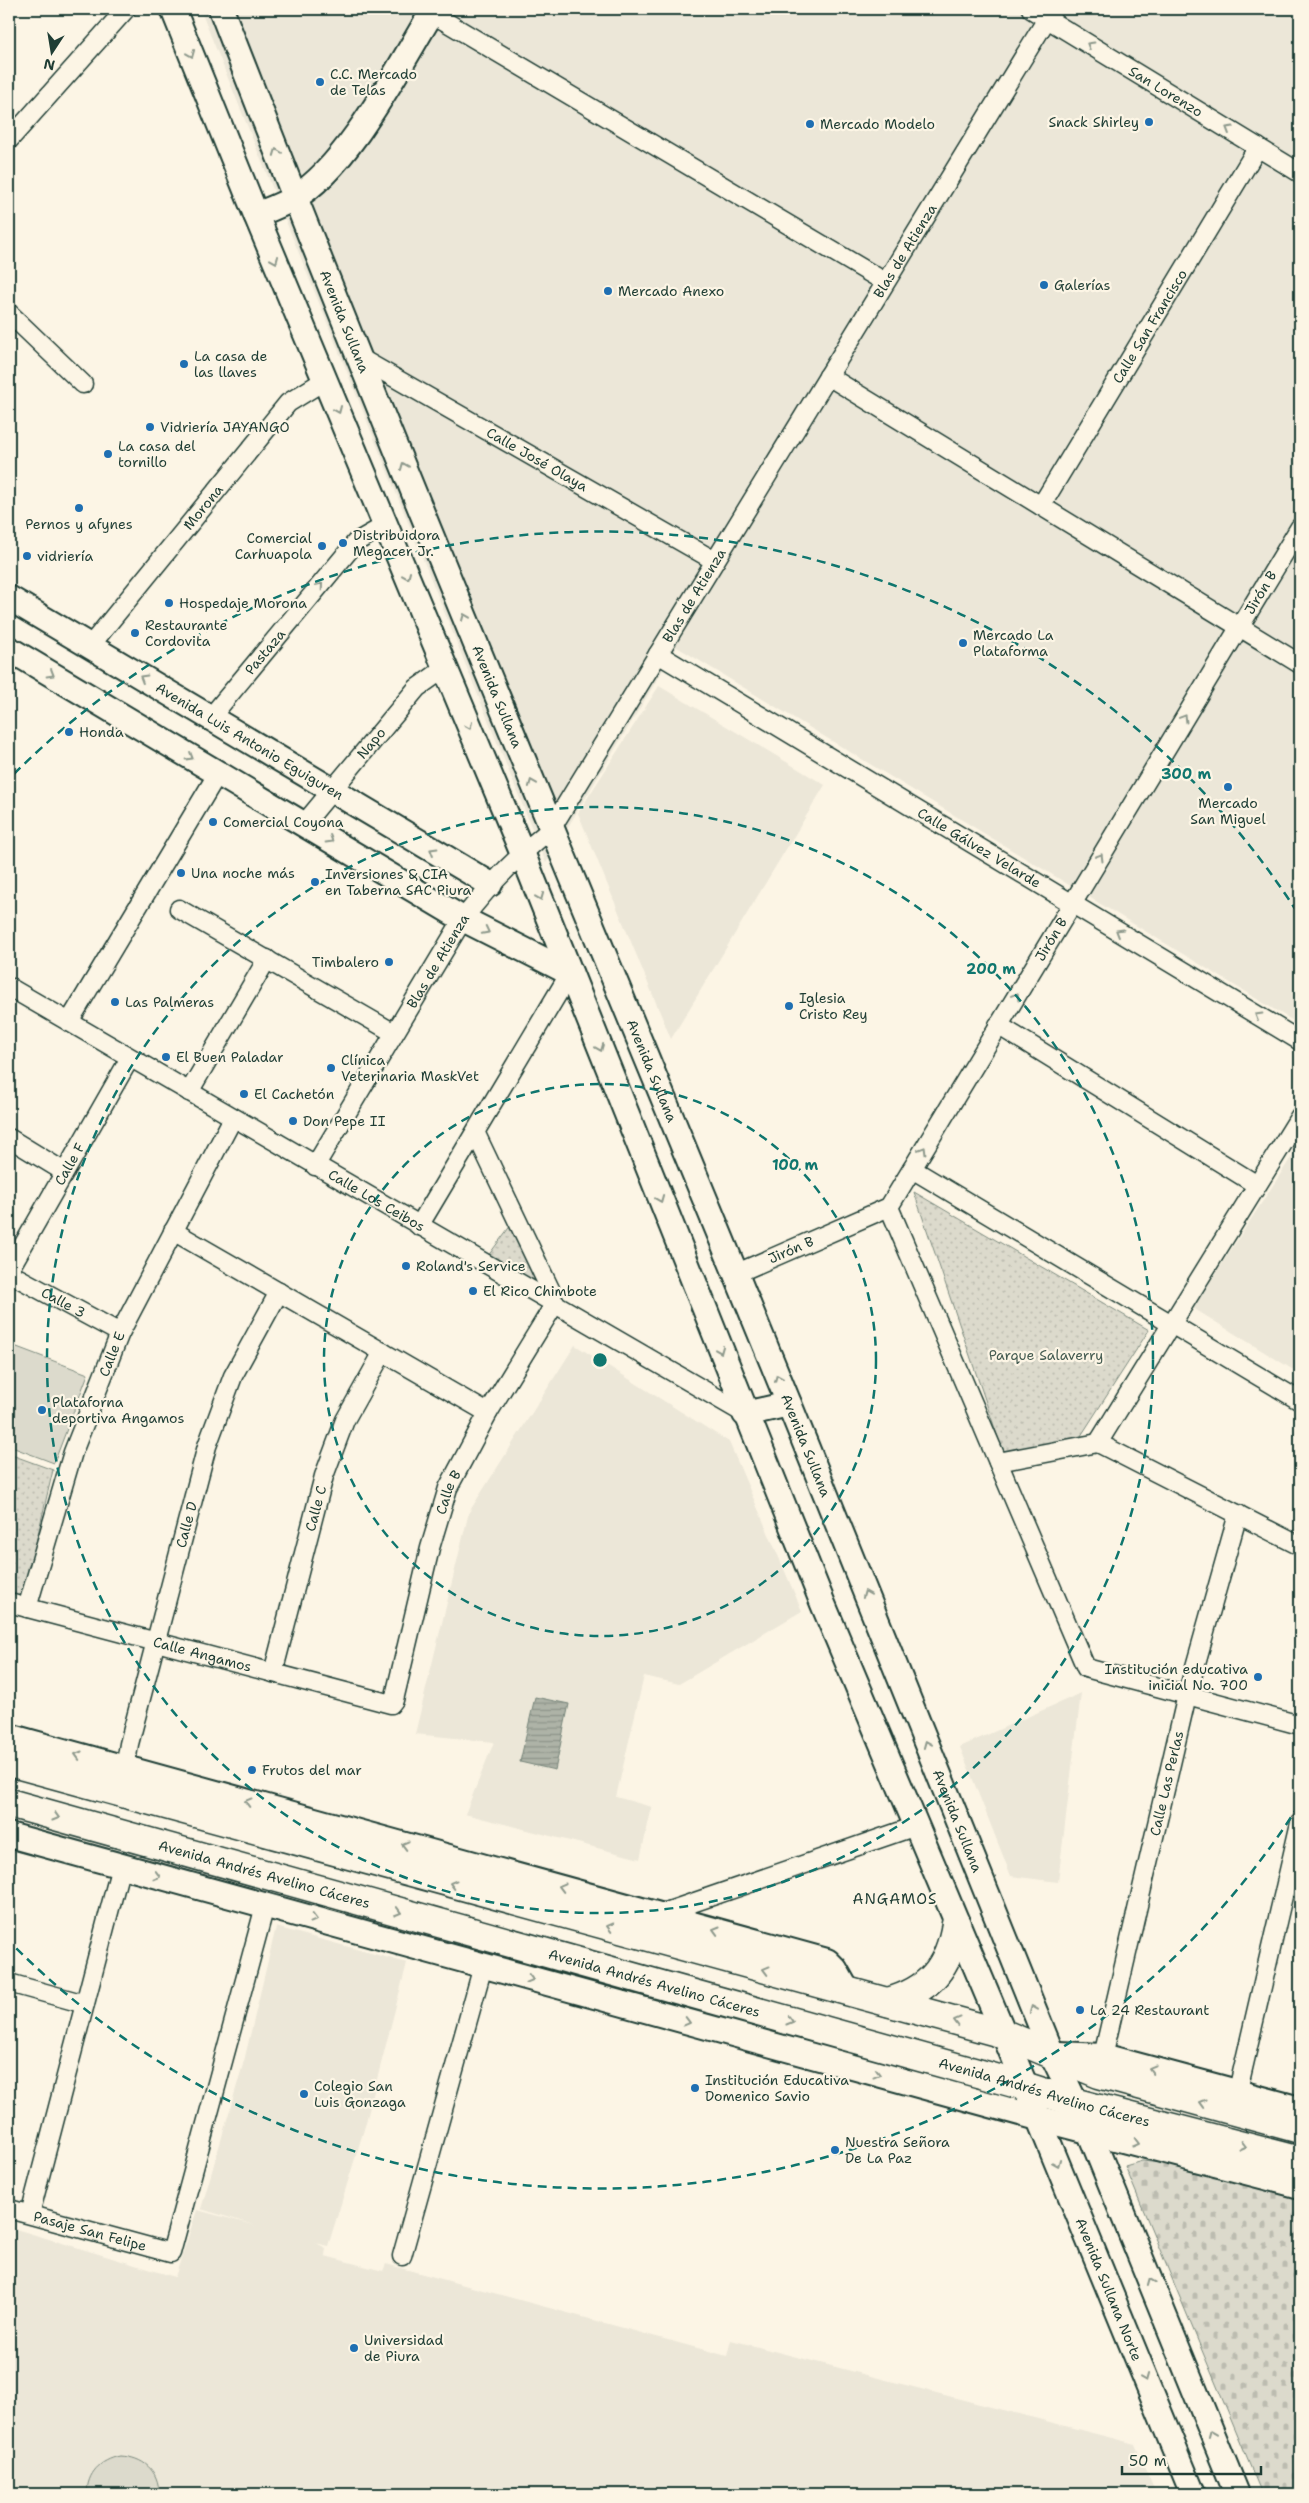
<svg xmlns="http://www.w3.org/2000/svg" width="1309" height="2503" font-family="'Shantell Sans',sans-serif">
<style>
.built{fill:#ece7d8}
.grass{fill:#dcdacc;stroke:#7e8c80}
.cemetery{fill:url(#cemetery-stones);stroke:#7e8c80}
.park{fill:url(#park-dots);stroke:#7e8c80}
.water{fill:url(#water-rules);stroke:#758479}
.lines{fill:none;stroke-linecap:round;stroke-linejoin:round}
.street-casing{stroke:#1f3d34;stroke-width:21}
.secondary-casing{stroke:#1f3d34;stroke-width:28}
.highway-casing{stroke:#1f3d34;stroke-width:31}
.street{stroke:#fcf5e5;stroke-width:18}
.secondary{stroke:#fcf5e5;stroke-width:24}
.highway{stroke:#fcf5e5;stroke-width:28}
.oneway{stroke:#8e998c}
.ring{fill:none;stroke:#0f766e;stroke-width:2.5;stroke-dasharray:9 6}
.poi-dot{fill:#1f6fb2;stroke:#fcf5e5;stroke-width:2}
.labels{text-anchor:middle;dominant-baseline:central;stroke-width:4.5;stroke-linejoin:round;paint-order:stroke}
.poi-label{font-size:14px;fill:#1f3d34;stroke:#fcf5e5;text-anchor:start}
.street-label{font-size:14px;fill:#1f3d34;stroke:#fcf5e5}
.park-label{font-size:14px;fill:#455c52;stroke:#fcf5e5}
.neighbourhood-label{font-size:15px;letter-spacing:1px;fill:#1f3d34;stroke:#fcf5e5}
.centre{fill:#0f766e;stroke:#fcf5e5;stroke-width:2.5}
.ring-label{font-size:15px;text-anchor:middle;font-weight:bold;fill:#0f766e;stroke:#fcf5e5;stroke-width:4.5;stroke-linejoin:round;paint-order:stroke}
</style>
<defs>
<pattern id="cemetery-stones" width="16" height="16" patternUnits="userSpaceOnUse" patternTransform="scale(1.25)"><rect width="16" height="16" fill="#dcdacc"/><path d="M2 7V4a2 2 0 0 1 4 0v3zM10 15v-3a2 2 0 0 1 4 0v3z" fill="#bcbcb0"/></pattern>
<pattern id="park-dots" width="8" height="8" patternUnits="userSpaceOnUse" patternTransform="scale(1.25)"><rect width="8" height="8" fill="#dcdacc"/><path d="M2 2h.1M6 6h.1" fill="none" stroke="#bcbcb0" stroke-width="1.8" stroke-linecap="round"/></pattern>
<pattern id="water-rules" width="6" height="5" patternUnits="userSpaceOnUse" patternTransform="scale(1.25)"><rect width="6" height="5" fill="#aeb3a7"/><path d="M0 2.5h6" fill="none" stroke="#8d9389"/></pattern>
</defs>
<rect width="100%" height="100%" fill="#fcf5e5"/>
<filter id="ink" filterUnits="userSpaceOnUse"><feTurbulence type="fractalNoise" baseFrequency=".02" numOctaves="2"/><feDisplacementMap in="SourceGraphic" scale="10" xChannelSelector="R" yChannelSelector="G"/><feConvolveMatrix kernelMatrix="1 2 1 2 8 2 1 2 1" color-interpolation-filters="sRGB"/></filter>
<g filter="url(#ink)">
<path class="built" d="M 200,9 L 1300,9 L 1300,1025 L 677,647 L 546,863 Z
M 659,686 L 825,785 L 671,1039 L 578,813 Z
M 1300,1144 L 1300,1374 L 1193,1308 Z
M 575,1345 L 729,1442 L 802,1611 L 679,1684 L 644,1676 L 616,1797 L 652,1807 L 640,1859 L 465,1814 L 494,1742 L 415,1734 L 469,1512 Z
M 1081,1693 L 1058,1882 L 1011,1876 L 960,1747 Z
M 276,1927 L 407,1963 L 365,2126 L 328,2246 L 316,2243 L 326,2248 L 325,2256 L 383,2271 L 386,2264 L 727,2356 L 731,2340 L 1135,2444 L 1156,2494 L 9,2494 L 9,2227 L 175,2277 L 197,2210 L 257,2226 L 201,2209 L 244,2061 Z"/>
<path class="grass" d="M 9,1344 L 88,1374 L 54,1463 L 9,1446 Z
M 120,2456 C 143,2457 159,2470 159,2494 L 87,2494 C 87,2473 100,2460 120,2456 Z"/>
<path class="cemetery" d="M 1142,2161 L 1161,2163 L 1300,2198 L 1300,2494 L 1262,2494 L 1125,2166 Z"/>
<path class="park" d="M 914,1192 L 1149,1330 L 1077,1442 L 1005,1458 Z
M 511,1225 L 554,1305 L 482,1264 Z
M 9,1454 L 53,1470 L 23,1598 L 9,1594 Z"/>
<path class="water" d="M 535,1697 L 569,1704 L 555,1770 L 520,1762 Z"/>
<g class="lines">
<g class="street-casing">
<g id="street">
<path id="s1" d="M 1031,9 L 1300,173"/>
<path d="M 431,13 L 885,282"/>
<path d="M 9,140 L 126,9"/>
<path d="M 9,313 L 83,384"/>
<path id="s2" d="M 360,358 L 715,561"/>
<path d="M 828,376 L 1300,664"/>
<path id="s3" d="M 1041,506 L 1258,147"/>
<path id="s4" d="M 90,646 L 288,403 L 325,380"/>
<path id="s5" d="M 658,654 L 1300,1041"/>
<path id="s6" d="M 210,718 L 356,542 L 386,525"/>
<path id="s7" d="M 304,824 L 417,688 L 445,668"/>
<path d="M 179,909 L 394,1033"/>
<path id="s8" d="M 9,987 L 745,1414"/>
<path d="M 69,1022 L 218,773"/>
<path d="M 998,1025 L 1257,1185"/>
<path d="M 189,1092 L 267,959"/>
<path d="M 9,1138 L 63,1171"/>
<path id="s9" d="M 315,1166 L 463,919 C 489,885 517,856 551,829 L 1053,9"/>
<path d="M 912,1169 L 1300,1401"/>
<path d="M 889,1207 L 1086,1668 L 1300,1725"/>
<path d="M 419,1226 L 570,973"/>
<path d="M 173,1231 L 488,1413"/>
<path id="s10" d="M 9,1270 L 130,1058"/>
<path id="s11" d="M 9,1273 L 120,1333"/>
<path id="s12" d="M 735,1274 L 889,1207 L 1300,527"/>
<path d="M 1098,1443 L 1300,1116"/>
<path d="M 1098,1443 L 1300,1546"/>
<path d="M 998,1462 L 1098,1443"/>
<path id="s13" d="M 9,1603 L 391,1704 L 394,1700 L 430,1548 L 448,1488 L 488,1413 L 554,1305 L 550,1289 L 476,1134"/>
<path id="s14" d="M 27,1608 L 73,1452 L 120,1333 L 233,1118"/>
<path id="s15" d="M 273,1673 L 324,1476 L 345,1420 L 383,1352"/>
<path id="s16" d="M 125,1769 L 129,1744 L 207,1446 L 233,1376 L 279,1292"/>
<path d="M 660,1914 L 916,1826"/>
<path d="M 9,1983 L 85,2004"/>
<path id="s17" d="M 1103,2056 L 1187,1695 L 1238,1514"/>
<path d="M 1235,2103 L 1300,1823"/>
<path id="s18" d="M 9,2209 L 171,2253 L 265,1906"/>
<path d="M 30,2214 L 121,1866"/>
<path d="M 402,2256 L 483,1966"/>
</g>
</g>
<g class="secondary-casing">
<g id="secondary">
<path id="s19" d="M 173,9 L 256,215 L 522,852 L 823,1604 L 1004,2034 L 1193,2494"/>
<path id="s20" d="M 221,9 C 403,478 600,941 790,1406 C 878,1622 964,1838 1052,2054 L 1089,2131 L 1237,2494"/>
<path d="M 256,215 C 268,210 282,205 294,198 C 349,166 400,64 434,9"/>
<path id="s21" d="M 9,598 L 490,884"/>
<path d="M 9,649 L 463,919 L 570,973"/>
<path d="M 745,1414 L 789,1404"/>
<path d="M 9,1736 L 827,1961 L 835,1969 L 848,1992"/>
<path d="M 9,1835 L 1038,2118 L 1300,2186"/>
<path d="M 1059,2054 L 1103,2056 L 1300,2109"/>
</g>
</g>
<g class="highway-casing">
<g id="highway">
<path d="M 9,1762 L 1004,2034 L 1099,2074 L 1300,2129"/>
<path id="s22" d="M 9,1803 L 1024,2086 L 1077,2103 L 1300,2161"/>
<path d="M 888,2002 C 930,1990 949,1967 956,1924"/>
</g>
</g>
<use href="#street" class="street"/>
<use href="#secondary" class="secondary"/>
<use href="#highway" class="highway"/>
</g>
<defs><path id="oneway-chevron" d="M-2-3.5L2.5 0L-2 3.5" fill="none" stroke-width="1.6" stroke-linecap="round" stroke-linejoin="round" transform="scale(1.25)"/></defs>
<g class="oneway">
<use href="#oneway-chevron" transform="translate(1090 45) rotate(-149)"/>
<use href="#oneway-chevron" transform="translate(191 54) rotate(68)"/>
<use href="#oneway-chevron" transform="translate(1229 129) rotate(-149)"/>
<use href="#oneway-chevron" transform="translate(277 152) rotate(-111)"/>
<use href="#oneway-chevron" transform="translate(275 260) rotate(67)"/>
<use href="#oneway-chevron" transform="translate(338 410) rotate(67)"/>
<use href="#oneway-chevron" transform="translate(404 466) rotate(-112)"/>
<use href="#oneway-chevron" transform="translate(407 576) rotate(67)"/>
<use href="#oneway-chevron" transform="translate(320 586) rotate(-50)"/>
<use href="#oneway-chevron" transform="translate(465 617) rotate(-112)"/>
<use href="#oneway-chevron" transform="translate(51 674) rotate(31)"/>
<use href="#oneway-chevron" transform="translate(143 678) rotate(-149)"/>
<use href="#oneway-chevron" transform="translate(1184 718) rotate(-59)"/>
<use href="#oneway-chevron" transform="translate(469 726) rotate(67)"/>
<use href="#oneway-chevron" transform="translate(190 757) rotate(31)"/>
<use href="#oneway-chevron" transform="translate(532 783) rotate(-112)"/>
<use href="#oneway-chevron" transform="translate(330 840) rotate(31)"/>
<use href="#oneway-chevron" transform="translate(433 851) rotate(-149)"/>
<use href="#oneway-chevron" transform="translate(1100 857) rotate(-59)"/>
<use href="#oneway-chevron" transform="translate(540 897) rotate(68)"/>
<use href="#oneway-chevron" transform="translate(486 931) rotate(27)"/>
<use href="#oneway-chevron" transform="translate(1119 932) rotate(-149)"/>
<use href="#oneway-chevron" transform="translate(1016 996) rotate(-59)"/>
<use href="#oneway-chevron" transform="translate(1258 1016) rotate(-149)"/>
<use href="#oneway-chevron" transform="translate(600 1048) rotate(68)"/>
<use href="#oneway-chevron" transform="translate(923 1150) rotate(-59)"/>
<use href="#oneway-chevron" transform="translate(660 1199) rotate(68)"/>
<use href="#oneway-chevron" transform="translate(720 1350) rotate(68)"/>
<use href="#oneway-chevron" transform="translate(778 1378) rotate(-112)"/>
<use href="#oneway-chevron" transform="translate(866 1594) rotate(-112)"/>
<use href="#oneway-chevron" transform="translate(927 1744) rotate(-112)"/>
<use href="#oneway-chevron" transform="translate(78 1755) rotate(-164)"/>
<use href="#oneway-chevron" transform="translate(248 1802) rotate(-165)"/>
<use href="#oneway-chevron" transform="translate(56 1817) rotate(16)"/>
<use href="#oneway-chevron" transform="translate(405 1845) rotate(-165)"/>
<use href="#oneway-chevron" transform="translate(157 1876) rotate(15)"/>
<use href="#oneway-chevron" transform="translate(453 1884) rotate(-165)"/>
<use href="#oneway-chevron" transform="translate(562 1887) rotate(-165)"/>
<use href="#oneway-chevron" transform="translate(398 1912) rotate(16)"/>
<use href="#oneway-chevron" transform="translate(314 1919) rotate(15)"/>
<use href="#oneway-chevron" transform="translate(610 1927) rotate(-165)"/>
<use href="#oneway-chevron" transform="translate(716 1930) rotate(-164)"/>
<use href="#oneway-chevron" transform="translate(766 1970) rotate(-165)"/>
<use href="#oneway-chevron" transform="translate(530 1979) rotate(15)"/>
<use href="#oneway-chevron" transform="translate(1033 2009) rotate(-112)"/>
<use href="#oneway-chevron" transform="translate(790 2021) rotate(16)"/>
<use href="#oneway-chevron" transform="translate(957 2021) rotate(-165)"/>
<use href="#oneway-chevron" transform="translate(687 2022) rotate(15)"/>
<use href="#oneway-chevron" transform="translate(1152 2069) rotate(-165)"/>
<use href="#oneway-chevron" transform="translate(877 2074) rotate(15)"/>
<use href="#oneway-chevron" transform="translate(1202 2103) rotate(-164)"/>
<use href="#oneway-chevron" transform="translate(1136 2143) rotate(15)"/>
<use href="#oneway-chevron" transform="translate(1243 2146) rotate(14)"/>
<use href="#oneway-chevron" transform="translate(1057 2163) rotate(68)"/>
<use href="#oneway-chevron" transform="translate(1151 2282) rotate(-112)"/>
<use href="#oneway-chevron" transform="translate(1145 2378) rotate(68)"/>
<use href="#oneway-chevron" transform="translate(1212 2433) rotate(-112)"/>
</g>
</g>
<g class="ring">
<circle cx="600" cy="1360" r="276"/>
<circle cx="600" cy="1360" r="553"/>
<path d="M1299 1805A829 829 0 0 1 14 1946M14 774A829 829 0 0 1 1299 915"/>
</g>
<g class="poi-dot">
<circle cx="320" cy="82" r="5"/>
<circle cx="1149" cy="122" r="5"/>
<circle cx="810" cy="124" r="5"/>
<circle cx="1044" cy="285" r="5"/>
<circle cx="608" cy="291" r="5"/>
<circle cx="184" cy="364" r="5"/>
<circle cx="150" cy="427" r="5"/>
<circle cx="108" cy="454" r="5"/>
<circle cx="79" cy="508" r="5"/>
<circle cx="343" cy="543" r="5"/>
<circle cx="322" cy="546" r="5"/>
<circle cx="27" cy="556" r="5"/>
<circle cx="169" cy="603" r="5"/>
<circle cx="135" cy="633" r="5"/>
<circle cx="963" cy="643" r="5"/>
<circle cx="69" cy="732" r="5"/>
<circle cx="1228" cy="787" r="5"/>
<circle cx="213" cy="822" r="5"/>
<circle cx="181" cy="873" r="5"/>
<circle cx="315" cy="882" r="5"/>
<circle cx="389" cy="962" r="5"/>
<circle cx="115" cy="1002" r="5"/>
<circle cx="789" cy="1006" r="5"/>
<circle cx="166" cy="1057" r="5"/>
<circle cx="331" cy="1068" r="5"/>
<circle cx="244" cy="1094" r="5"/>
<circle cx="293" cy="1121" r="5"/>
<circle cx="406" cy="1266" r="5"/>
<circle cx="473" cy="1291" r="5"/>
<circle cx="42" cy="1410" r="5"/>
<circle cx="1258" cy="1677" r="5"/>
<circle cx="252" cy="1770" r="5"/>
<circle cx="1080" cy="2010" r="5"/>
<circle cx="695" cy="2088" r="5"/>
<circle cx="304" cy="2094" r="5"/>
<circle cx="835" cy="2150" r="5"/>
<circle cx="354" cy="2348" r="5"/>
</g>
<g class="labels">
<g class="poi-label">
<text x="330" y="74">C.C. Mercado<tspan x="330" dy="16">de Telas</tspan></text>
<text x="1139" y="122" text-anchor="end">Snack Shirley</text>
<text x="820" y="124">Mercado Modelo</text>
<text x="1054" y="285">Galerías</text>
<text x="618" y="291">Mercado Anexo</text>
<text x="194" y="356">La casa de<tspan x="194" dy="16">las llaves</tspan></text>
<text x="160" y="427">Vidriería JAYANGO</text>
<text x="118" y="446">La casa del<tspan x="118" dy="16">tornillo</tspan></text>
<text x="79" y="524" text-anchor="middle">Pernos y afynes</text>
<text x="353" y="535">Distribuidora<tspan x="353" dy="16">Megacer Jr.</tspan></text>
<text x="312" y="538" text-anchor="end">Comercial<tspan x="312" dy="16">Carhuapola</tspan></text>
<text x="37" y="556">vidriería</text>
<text x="179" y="603">Hospedaje Morona</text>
<text x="145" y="625">Restaurante<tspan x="145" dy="16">Cordovita</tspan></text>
<text x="973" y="635">Mercado La<tspan x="973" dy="16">Plataforma</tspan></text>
<text x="79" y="732">Honda</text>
<text x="1228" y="803" text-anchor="middle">Mercado<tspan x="1228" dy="16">San Miguel</tspan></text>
<text x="223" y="822">Comercial Coyona</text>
<text x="191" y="873">Una noche más</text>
<text x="325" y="874">Inversiones &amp; CIA<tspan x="325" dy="16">en Taberna SAC Piura</tspan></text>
<text x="379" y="962" text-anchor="end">Timbalero</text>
<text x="799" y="998">Iglesia<tspan x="799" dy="16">Cristo Rey</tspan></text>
<text x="125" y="1002">Las Palmeras</text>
<text x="176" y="1057">El Buen Paladar</text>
<text x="341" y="1060">Clínica<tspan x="341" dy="16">Veterinaria MaskVet</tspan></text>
<text x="254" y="1094">El Cachetón</text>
<text x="303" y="1121">Don Pepe II</text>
<text x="416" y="1266">Roland's Service</text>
<text x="483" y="1291">El Rico Chimbote</text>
<text x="52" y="1402">Plataforna<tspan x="52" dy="16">deportiva Angamos</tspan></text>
<text x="1248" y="1669" text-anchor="end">Institución educativa<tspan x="1248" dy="16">inicial No. 700</tspan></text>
<text x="262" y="1770">Frutos del mar</text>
<text x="1090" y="2010">La 24 Restaurant</text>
<text x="705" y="2080">Institución Educativa<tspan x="705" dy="16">Domenico Savio</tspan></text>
<text x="314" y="2086">Colegio San<tspan x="314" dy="16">Luis Gonzaga</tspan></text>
<text x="845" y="2142">Nuestra Señora<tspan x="845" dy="16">De La Paz</tspan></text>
<text x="364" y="2340">Universidad<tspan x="364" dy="16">de Piura</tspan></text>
</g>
<g class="street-label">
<text stroke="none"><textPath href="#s1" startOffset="158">San Lorenzo</textPath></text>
<text stroke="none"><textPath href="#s9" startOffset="1092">Blas de Atienza</textPath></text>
<text stroke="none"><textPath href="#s20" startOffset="336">Avenida Sullana</textPath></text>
<text stroke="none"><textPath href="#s3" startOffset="210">Calle San Francisco</textPath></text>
<text stroke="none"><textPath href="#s2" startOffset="204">Calle José Olaya</textPath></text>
<text stroke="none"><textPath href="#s4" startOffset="179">Morona</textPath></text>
<text stroke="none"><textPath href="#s12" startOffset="886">Jirón B</textPath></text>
<text stroke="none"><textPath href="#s9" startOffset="688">Blas de Atienza</textPath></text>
<text stroke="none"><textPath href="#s6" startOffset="86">Pastaza</textPath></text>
<text stroke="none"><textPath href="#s20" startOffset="741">Avenida Sullana</textPath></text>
<text stroke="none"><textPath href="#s21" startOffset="280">Avenida Luis Antonio Eguiguren</textPath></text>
<text stroke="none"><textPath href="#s7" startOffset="105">Napo</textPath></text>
<text stroke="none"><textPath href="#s5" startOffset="375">Calle Gálvez Velarde</textPath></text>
<text stroke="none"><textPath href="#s12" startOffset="481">Jirón B</textPath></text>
<text stroke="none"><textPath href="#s9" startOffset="239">Blas de Atienza</textPath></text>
<text stroke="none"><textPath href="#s20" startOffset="1146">Avenida Sullana</textPath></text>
<text stroke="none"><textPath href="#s10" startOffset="122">Calle F</textPath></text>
<text stroke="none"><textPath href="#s8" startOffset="425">Calle Los Ceibos</textPath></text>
<text stroke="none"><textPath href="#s12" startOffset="61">Jirón B</textPath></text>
<text stroke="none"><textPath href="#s11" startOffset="62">Calle 3</textPath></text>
<text stroke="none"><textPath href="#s14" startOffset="268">Calle E</textPath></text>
<text stroke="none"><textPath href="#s20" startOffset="1551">Avenida Sullana</textPath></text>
<text stroke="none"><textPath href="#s13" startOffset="615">Calle B</textPath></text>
<text stroke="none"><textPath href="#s15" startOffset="170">Calle C</textPath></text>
<text stroke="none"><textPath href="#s16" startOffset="252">Calle D</textPath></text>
<text stroke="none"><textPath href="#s13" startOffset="200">Calle Angamos</textPath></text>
<text stroke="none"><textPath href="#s17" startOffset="280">Calle Las Perlas</textPath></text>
<text stroke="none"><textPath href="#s20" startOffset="1956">Avenida Sullana</textPath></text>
<text stroke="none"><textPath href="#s22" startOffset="265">Avenida Andrés Avelino Cáceres</textPath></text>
<text stroke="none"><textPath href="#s22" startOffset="670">Avenida Andrés Avelino Cáceres</textPath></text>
<text stroke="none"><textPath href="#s22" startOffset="1075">Avenida Andrés Avelino Cáceres</textPath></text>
<text stroke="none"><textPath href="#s18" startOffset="84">Pasaje San Felipe</textPath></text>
<text stroke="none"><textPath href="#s19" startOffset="2465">Avenida Sullana Norte</textPath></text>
</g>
<g class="park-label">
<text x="1046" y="1355">Parque Salaverry</text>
</g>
<g class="neighbourhood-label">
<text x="895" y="1899">ANGAMOS</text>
</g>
</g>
<circle cx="600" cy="1360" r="8" class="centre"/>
<g class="ring-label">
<text x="1186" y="779">300 m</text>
<text x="991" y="974">200 m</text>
<text x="795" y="1170">100 m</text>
</g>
<rect width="1309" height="2503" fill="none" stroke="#fcf5e5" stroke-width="30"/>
<rect x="15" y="15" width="1279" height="2473" fill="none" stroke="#1f3d34" stroke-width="2" filter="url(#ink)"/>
<g transform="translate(52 52) rotate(192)" stroke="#fcf5e5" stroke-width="4" paint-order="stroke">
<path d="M0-4L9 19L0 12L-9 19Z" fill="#1f3d34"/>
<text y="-8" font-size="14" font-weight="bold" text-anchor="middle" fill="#1f3d34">N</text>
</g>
<path d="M1122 2466v8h139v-8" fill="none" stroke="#1f3d34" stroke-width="2.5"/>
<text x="1129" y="2466" font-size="15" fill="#1f3d34" stroke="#fcf5e5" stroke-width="4" paint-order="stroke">50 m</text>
</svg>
